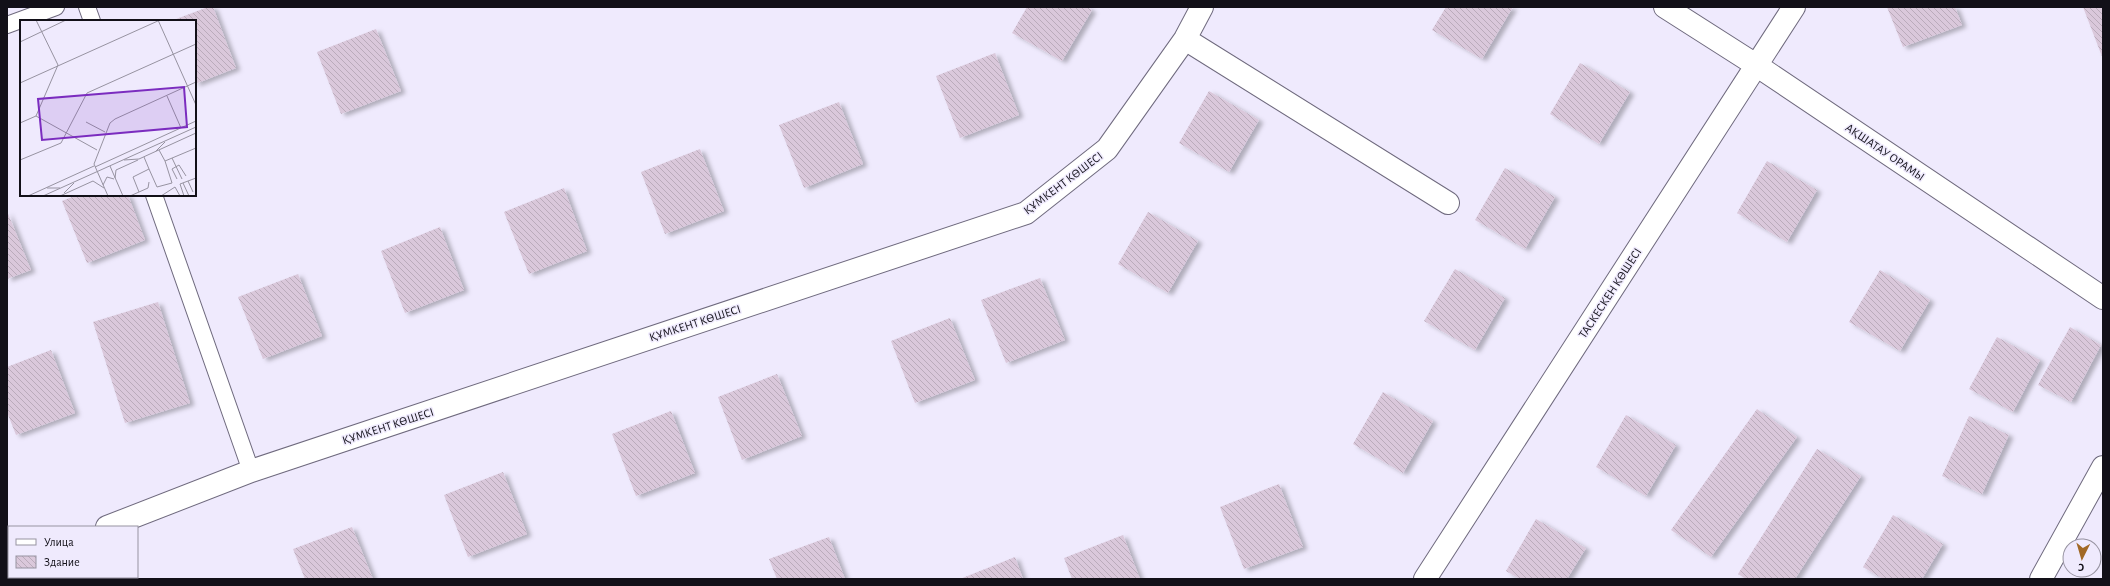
<svg xmlns="http://www.w3.org/2000/svg" width="2110" height="586" font-family="'Alegreya Sans',sans-serif">
<style>
.building{fill:url(#building-back-hatch);filter:url(#shadow)}
.lines{fill:none;stroke-linecap:round;stroke-linejoin:round}
.service-casing{stroke:#6f6a7e;stroke-width:18}
.minor-casing{stroke:#6f6a7e;stroke-width:24}
.service{stroke:#fff;stroke-width:16}
.minor{stroke:#fff;stroke-width:22}
.labels{text-anchor:middle;dominant-baseline:central;stroke-width:3;stroke-linejoin:round;paint-order:stroke}
.street-label{font-size:12px;fill:#121018;stroke:#efeafd}
.inset-road{fill:none;stroke:#9793a1;stroke-width:1}
.view{fill:#7b2cbf;fill-opacity:0.15;stroke:#7b2cbf;stroke-width:2}
.inset-edge{fill:none;stroke:#121018;stroke-width:2}
</style>
<defs>
<pattern id="building-back-hatch" width="6" height="6" patternUnits="userSpaceOnUse"><rect width="6" height="6" fill="#dac8db"/><path d="M-1 5l2 2M0 0l6 6M5-1l2 2" fill="none" stroke="#baabbb"/></pattern>
<filter id="shadow"><feDropShadow dx="4.5" dy="2.5" stdDeviation="2" flood-color="#0004"/></filter>
</defs>
<rect width="100%" height="100%" fill="#efeafd"/>
<path class="building" d="M 208,7 L 213,7 L 236,68 L 195,84 L 195,21 L 171,21 Z
M 1027,7 L 1087,7 L 1092,10 L 1062,61 L 1012,33 Z
M 1446,7 L 1513,7 L 1482,59 L 1432,30 Z
M 1887,7 L 1955,7 L 1962,25 L 1903,47 Z
M 2083,7 L 2103,7 L 2103,59 Z
M 376,29 L 401,91 L 341,114 L 317,52 Z
M 995,53 L 1019,115 L 960,138 L 936,76 Z
M 1580,63 L 1630,92 L 1599,144 L 1550,114 Z
M 1209,91 L 1259,120 L 1229,172 L 1179,143 Z
M 839,102 L 863,164 L 804,188 L 779,125 Z
M 700,149 L 724,211 L 665,234 L 641,172 Z
M 1767,161 L 1817,190 L 1787,242 L 1737,213 Z
M 1505,168 L 1555,197 L 1525,249 L 1475,220 Z
M 564,188 L 587,251 L 529,274 L 504,212 Z
M 77,195 L 128,195 L 145,240 L 87,263 L 62,201 Z
M 7,211 L 31,270 L 7,279 Z
M 1148,212 L 1198,241 L 1168,293 L 1118,264 Z
M 440,227 L 464,290 L 405,313 L 381,251 Z
M 1455,269 L 1505,298 L 1475,350 L 1424,321 Z
M 1880,270 L 1930,300 L 1900,351 L 1849,322 Z
M 298,274 L 322,336 L 263,359 L 238,297 Z
M 1040,278 L 1065,340 L 1006,363 L 981,300 Z
M 158,302 L 190,403 L 125,423 L 93,322 Z
M 950,318 L 975,380 L 915,403 L 891,341 Z
M 2070,327 L 2101,345 L 2071,402 L 2038,385 Z
M 1997,337 L 2040,360 L 2013,412 L 1969,389 Z
M 51,350 L 75,413 L 16,435 L 7,412 L 7,367 Z
M 777,374 L 802,436 L 742,460 L 718,397 Z
M 1383,392 L 1433,421 L 1403,473 L 1353,444 Z
M 1757,409 L 1797,437 L 1711,557 L 1671,530 Z
M 671,411 L 695,473 L 636,496 L 612,434 Z
M 1626,415 L 1676,445 L 1646,496 L 1596,467 Z
M 1969,416 L 2009,435 L 1982,494 L 1942,476 Z
M 1817,449 L 1861,476 L 1795,579 L 1746,579 L 1738,574 Z
M 503,472 L 527,534 L 468,557 L 444,495 Z
M 1279,484 L 1303,547 L 1244,569 L 1220,507 Z
M 1893,515 L 1943,544 L 1922,579 L 1883,579 L 1863,567 Z
M 1536,519 L 1586,548 L 1567,579 L 1520,579 L 1506,571 Z
M 352,527 L 373,579 L 305,579 L 293,549 Z
M 1123,535 L 1140,579 L 1072,579 L 1064,558 Z
M 829,537 L 845,579 L 777,579 L 769,559 Z
M 1015,557 L 1023,579 L 960,579 Z"/>
<g class="lines">
<g class="service-casing">
<path id="service" d="M 87,7 L 92,21
M 7,25 L 56,7
M 154,195 L 251,471"/>
</g>
<g class="minor-casing">
<path id="minor" d="M 1665,7 L 1756,65 L 2103,298
M 1185,39 L 1448,203
M 107,527 L 251,471 L 1026,213 L 1107,149 L 1185,39 L 1202,7
M 7,566 L 9,565
M 1425,579 L 1794,7
M 2041,579 L 2103,467"/>
</g>
<use href="#service" class="service"/>
<use href="#minor" class="minor"/>
</g>
<g class="labels">
<g class="street-label">
<text transform="translate(1885 152) rotate(34)">АҚШАТАУ ОРАМЫ</text>
<text transform="translate(1063 183) rotate(-37)">ҚҰМКЕНТ КӨШЕСІ</text>
<text transform="translate(1610 293) rotate(-57)">ТАСКЕСКЕН КӨШЕСІ</text>
<text transform="translate(695 323) rotate(-18)">ҚҰМКЕНТ КӨШЕСІ</text>
<text transform="translate(388 426) rotate(-18)">ҚҰМКЕНТ КӨШЕСІ</text>
</g>
</g>
<g transform="translate(20 20)">
<rect width="176" height="176" fill="#efeafd"/>
<path class="inset-road" d="M 138,0 L 176,85M 0,22 L 46,0M 0,63 L 140,0M 147,76 L 161,108M 16,96 L 77,130M 66,102 L 85,112M 0,103 L 16,96 L 38,45 L 16,0M 139,130 L 145,141 L 176,128M 136,131 L 145,122M 124,137 L 129,149M 152,138 L 162,159M 0,140 L 41,123 L 67,73 L 176,24M 104,140 L 119,139 L 176,113M 90,146 L 103,176M 75,147 L 176,101M 95,158 L 96,150 L 118,140M 157,159 L 152,149 L 159,145 L 166,156M 168,161 L 173,172M 163,163 L 169,176M 83,165 L 87,157 L 94,159M 27,168 L 40,168M 119,172 L 128,168 L 129,162M 44,173 L 54,163M 8,176 L 74,146M 23,176 L 176,107M 40,176 L 73,161 L 84,168M 88,176 L 74,144 L 90,103 L 95,99 L 176,62M 110,176 L 119,172 L 113,157 L 129,149 L 137,167 L 152,163 L 145,141M 141,176 L 155,167 L 160,176M 164,176 L 160,164 L 176,158"/>
<path class="view" d="M 164,67 L 167,107 L 22,120 L 18,79 Z"/>
<rect width="176" height="176" class="inset-edge"/>
</g>
<rect width="2110" height="586" fill="none" stroke="#121018" stroke-width="16"/>
<rect x="8" y="526" width="130" height="52" fill="#efeafd" stroke="#9793a1"/>
<rect x="16" y="539" width="20" height="6" fill="#ffffff" stroke="#9793a1"/>
<text x="44" y="546" font-size="12" fill="#121018">Улица</text>
<rect x="16" y="556" width="20" height="12" fill="url(#building-back-hatch)" stroke="#9793a1"/>
<text x="44" y="566" font-size="12" fill="#121018">Здание</text>
<g transform="translate(2082 558) rotate(185)"><circle r="19" fill="#efeafd" stroke="#9793a1"/>
<path d="M0-3L7 15L0 10L-7 15Z" fill="#a16825"/>
<text y="-6" font-size="11" font-weight="bold" text-anchor="middle" fill="#121018">С</text>
</g>
</svg>
